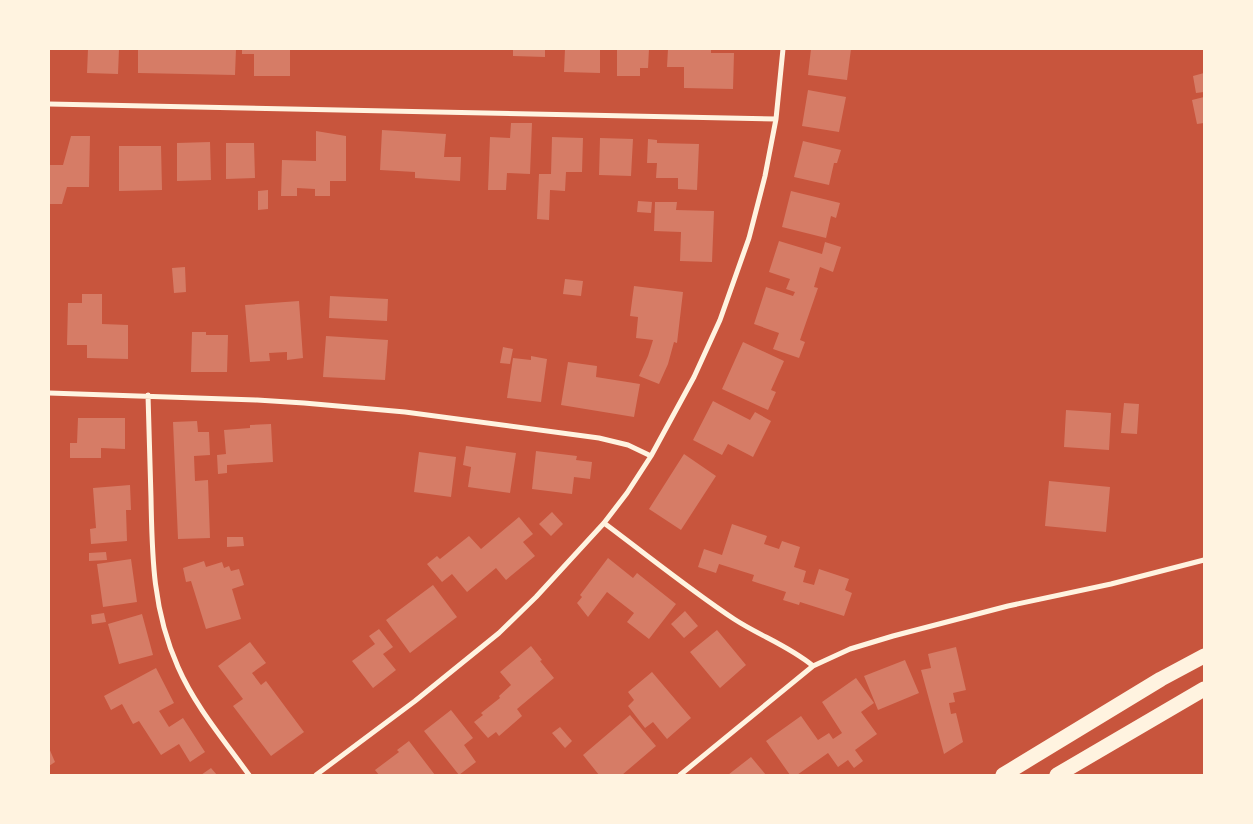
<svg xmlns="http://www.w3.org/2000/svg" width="1253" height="824" font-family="'Roboto Condensed',sans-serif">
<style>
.building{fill:#d67c66}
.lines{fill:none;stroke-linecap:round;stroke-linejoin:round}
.minor{stroke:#fff3e0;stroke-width:5}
.motorway{stroke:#fff3e0;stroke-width:15}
</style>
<rect width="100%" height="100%" fill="#c8553d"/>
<path class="building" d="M 88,49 L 119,49 L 118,74 L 87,73 Z
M 138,49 L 236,49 L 235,75 L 138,73 Z
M 242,49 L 290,49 L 290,76 L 254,76 L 254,54 L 242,54 Z
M 513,49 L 545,49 L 545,57 L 513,56 Z
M 565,49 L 600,49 L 600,73 L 564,72 Z
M 617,49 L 649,49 L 648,68 L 640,68 L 640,76 L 617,76 Z
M 668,49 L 711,49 L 711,53 L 734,53 L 733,89 L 684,88 L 684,67 L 667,67 Z
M 811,49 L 851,49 L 847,80 L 808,75 Z
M 1204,73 L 1204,92 L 1196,93 L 1193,76 Z
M 808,90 L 846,97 L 839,132 L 802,126 Z
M 1204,97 L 1204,123 L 1197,124 L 1192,100 Z
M 511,123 L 532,123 L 530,174 L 507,173 L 506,190 L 488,190 L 490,137 L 510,138 Z
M 382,130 L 446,134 L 444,157 L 461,157 L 460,181 L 415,178 L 415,172 L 380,170 Z
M 316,131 L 346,136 L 346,181 L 330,181 L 330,196 L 315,196 L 315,189 L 297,188 L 297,196 L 281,196 L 282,160 L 316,161 Z
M 71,136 L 90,136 L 89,187 L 67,187 L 62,204 L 49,204 L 49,165 L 63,165 Z
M 552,137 L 583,138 L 582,172 L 566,172 L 565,191 L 550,190 L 549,220 L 537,219 L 539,174 L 551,174 Z
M 600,138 L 633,139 L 631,176 L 599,175 Z
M 648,139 L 657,140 L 657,143 L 699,144 L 697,190 L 678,189 L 678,178 L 656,178 L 657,163 L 647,163 Z
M 803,141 L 841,150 L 837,163 L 834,163 L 829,185 L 794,177 Z
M 210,142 L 211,180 L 177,181 L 177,143 Z
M 226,143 L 254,143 L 255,178 L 226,179 Z
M 119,146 L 161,146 L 162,190 L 119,191 Z
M 268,190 L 268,209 L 258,210 L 258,191 Z
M 791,191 L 840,203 L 836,218 L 831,216 L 826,238 L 782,227 Z
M 638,201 L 652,202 L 651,213 L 637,212 Z
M 655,202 L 677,202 L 676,210 L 714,211 L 712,262 L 680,261 L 681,232 L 654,231 Z
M 779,241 L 822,254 L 825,242 L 841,247 L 833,272 L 820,267 L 814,287 L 818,288 L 800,340 L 805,342 L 799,358 L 773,349 L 779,333 L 754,324 L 766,287 L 793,296 L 795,292 L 786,289 L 790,279 L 769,272 Z
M 185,267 L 186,292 L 174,293 L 172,268 Z
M 565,279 L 583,281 L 581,296 L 563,294 Z
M 634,286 L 683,292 L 677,343 L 674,342 L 668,364 L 659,384 L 639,376 L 648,356 L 653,340 L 636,338 L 638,317 L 630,316 Z
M 82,294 L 102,294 L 102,324 L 128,325 L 128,359 L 87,358 L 87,345 L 67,345 L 68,303 L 82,303 Z
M 330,296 L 388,299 L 387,321 L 329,318 Z
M 299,301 L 303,358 L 287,360 L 287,352 L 269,353 L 270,361 L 250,362 L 245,305 Z
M 192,332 L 206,332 L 206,335 L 228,335 L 227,372 L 191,372 Z
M 326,336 L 388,340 L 385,380 L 323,377 Z
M 743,342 L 784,361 L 771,390 L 776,392 L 768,410 L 722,389 Z
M 503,347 L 513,349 L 510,364 L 500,363 Z
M 531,356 L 547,359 L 541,402 L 507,398 L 513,358 L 531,360 Z
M 568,362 L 597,366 L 596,377 L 640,384 L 634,417 L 561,405 Z
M 713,401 L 750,420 L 755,412 L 771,421 L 753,457 L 728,444 L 722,455 L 693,440 Z
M 1124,403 L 1139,404 L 1137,434 L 1121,433 Z
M 1066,410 L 1111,413 L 1109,450 L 1064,447 Z
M 78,418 L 125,418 L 125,449 L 101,448 L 101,458 L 70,458 L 70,443 L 77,443 Z
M 197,421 L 198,432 L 209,432 L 210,455 L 194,456 L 195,481 L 208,480 L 210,538 L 178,539 L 173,422 Z
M 271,424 L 273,462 L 227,465 L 227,473 L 218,474 L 217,455 L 226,454 L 224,430 L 250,428 L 250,425 Z
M 466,446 L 516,453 L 510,493 L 468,487 L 471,467 L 463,465 Z
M 536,451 L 577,456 L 576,460 L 592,462 L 590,479 L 574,477 L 572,494 L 532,489 Z
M 419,452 L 456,457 L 451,497 L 414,492 Z
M 684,454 L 716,476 L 681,530 L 649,509 Z
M 1049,481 L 1110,487 L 1106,532 L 1045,526 Z
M 130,485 L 131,510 L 126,510 L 127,541 L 91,544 L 90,529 L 96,528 L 93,488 Z
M 552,512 L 563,524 L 551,536 L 539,524 Z
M 519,517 L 533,534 L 523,542 L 535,556 L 506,580 L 496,568 L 467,592 L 452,574 L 442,582 L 427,564 L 437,556 L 440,559 L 469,536 L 481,549 Z
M 732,524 L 767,536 L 764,544 L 779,549 L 782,541 L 800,547 L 794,567 L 806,571 L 803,582 L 814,585 L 819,569 L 849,579 L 845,590 L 852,593 L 844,616 L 800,602 L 799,605 L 783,600 L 786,592 L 752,581 L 754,575 L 719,564 L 716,573 L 698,567 L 704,549 L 722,555 Z
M 227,537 L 243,537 L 244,546 L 227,547 Z
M 106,552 L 107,560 L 89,561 L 89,553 Z
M 608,558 L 633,578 L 637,573 L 676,604 L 649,639 L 627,622 L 634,613 L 607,592 L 588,617 L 577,603 L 582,597 L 580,595 Z
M 131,559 L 137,602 L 103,607 L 97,564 Z
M 204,561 L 206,567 L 222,562 L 224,568 L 229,566 L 231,571 L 239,569 L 244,585 L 232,589 L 241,619 L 206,629 L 191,581 L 186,582 L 183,568 Z
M 433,585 L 457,617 L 410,653 L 386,620 Z
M 685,611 L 698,626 L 684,638 L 671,624 Z
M 104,613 L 106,622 L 92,624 L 91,615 Z
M 142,614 L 153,655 L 119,664 L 108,624 Z
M 379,629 L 393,647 L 383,654 L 396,670 L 373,688 L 352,661 L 375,644 L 369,636 Z
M 717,630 L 746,665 L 720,688 L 690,652 Z
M 250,642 L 266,663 L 252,673 L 261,685 L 266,681 L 304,732 L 271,756 L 233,706 L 243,699 L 218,666 Z
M 531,646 L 542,660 L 540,661 L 554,678 L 517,709 L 522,716 L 499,736 L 496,732 L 488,738 L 474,722 L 483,715 L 481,713 L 500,698 L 499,696 L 511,685 L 500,672 Z
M 956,647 L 966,690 L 953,693 L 955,702 L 949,703 L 951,714 L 956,713 L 963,742 L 944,754 L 921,670 L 931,668 L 928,654 Z
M 905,660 L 919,693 L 878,710 L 864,676 Z
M 156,668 L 174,703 L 159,711 L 169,727 L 183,718 L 205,752 L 190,762 L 179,744 L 161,755 L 139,721 L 133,724 L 122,704 L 111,710 L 104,696 Z
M 652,672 L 691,718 L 667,739 L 653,722 L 645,728 L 628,706 L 634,700 L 628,692 Z
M 856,678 L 874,703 L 861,712 L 877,734 L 855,750 L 863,761 L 854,768 L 848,760 L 838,767 L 828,753 L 797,775 L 790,775 L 766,741 L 801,716 L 818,740 L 829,733 L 833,739 L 842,733 L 822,702 Z
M 451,710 L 473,738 L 464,745 L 476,762 L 459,775 L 424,731 Z
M 630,715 L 656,746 L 622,775 L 599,775 L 583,755 Z
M 560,727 L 572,741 L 565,748 L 552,733 Z
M 409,741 L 435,775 L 379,775 L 375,770 L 399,752 L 397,750 Z
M 49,748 L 55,762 L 49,766 Z
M 751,757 L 766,775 L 728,775 L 733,771 Z
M 211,768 L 217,775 L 201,775 Z"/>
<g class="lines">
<path class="minor" d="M 49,104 L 776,119
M 49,393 L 257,400 L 304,403 L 405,412 L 599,438 L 628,445 L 651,456
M 148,395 C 149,430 150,464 151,498 C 152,558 153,611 178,667 C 195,706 224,740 249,775
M 604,523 C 647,555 689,589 734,619 C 760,636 789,646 813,666
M 316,775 L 415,701 L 499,633 L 536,597 L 604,523 L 627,493 L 651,456 L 694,377 L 720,320 L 749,238 L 765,176 L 776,119 L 783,49
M 680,775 L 813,666 L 850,649 L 893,636 L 1008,606 L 1111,584 L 1204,560"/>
<path class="motorway" d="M 1003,775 L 1161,679 L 1204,656
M 1057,775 L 1204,689"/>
</g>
<rect width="1253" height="824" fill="none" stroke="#fff3e0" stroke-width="100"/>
</svg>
